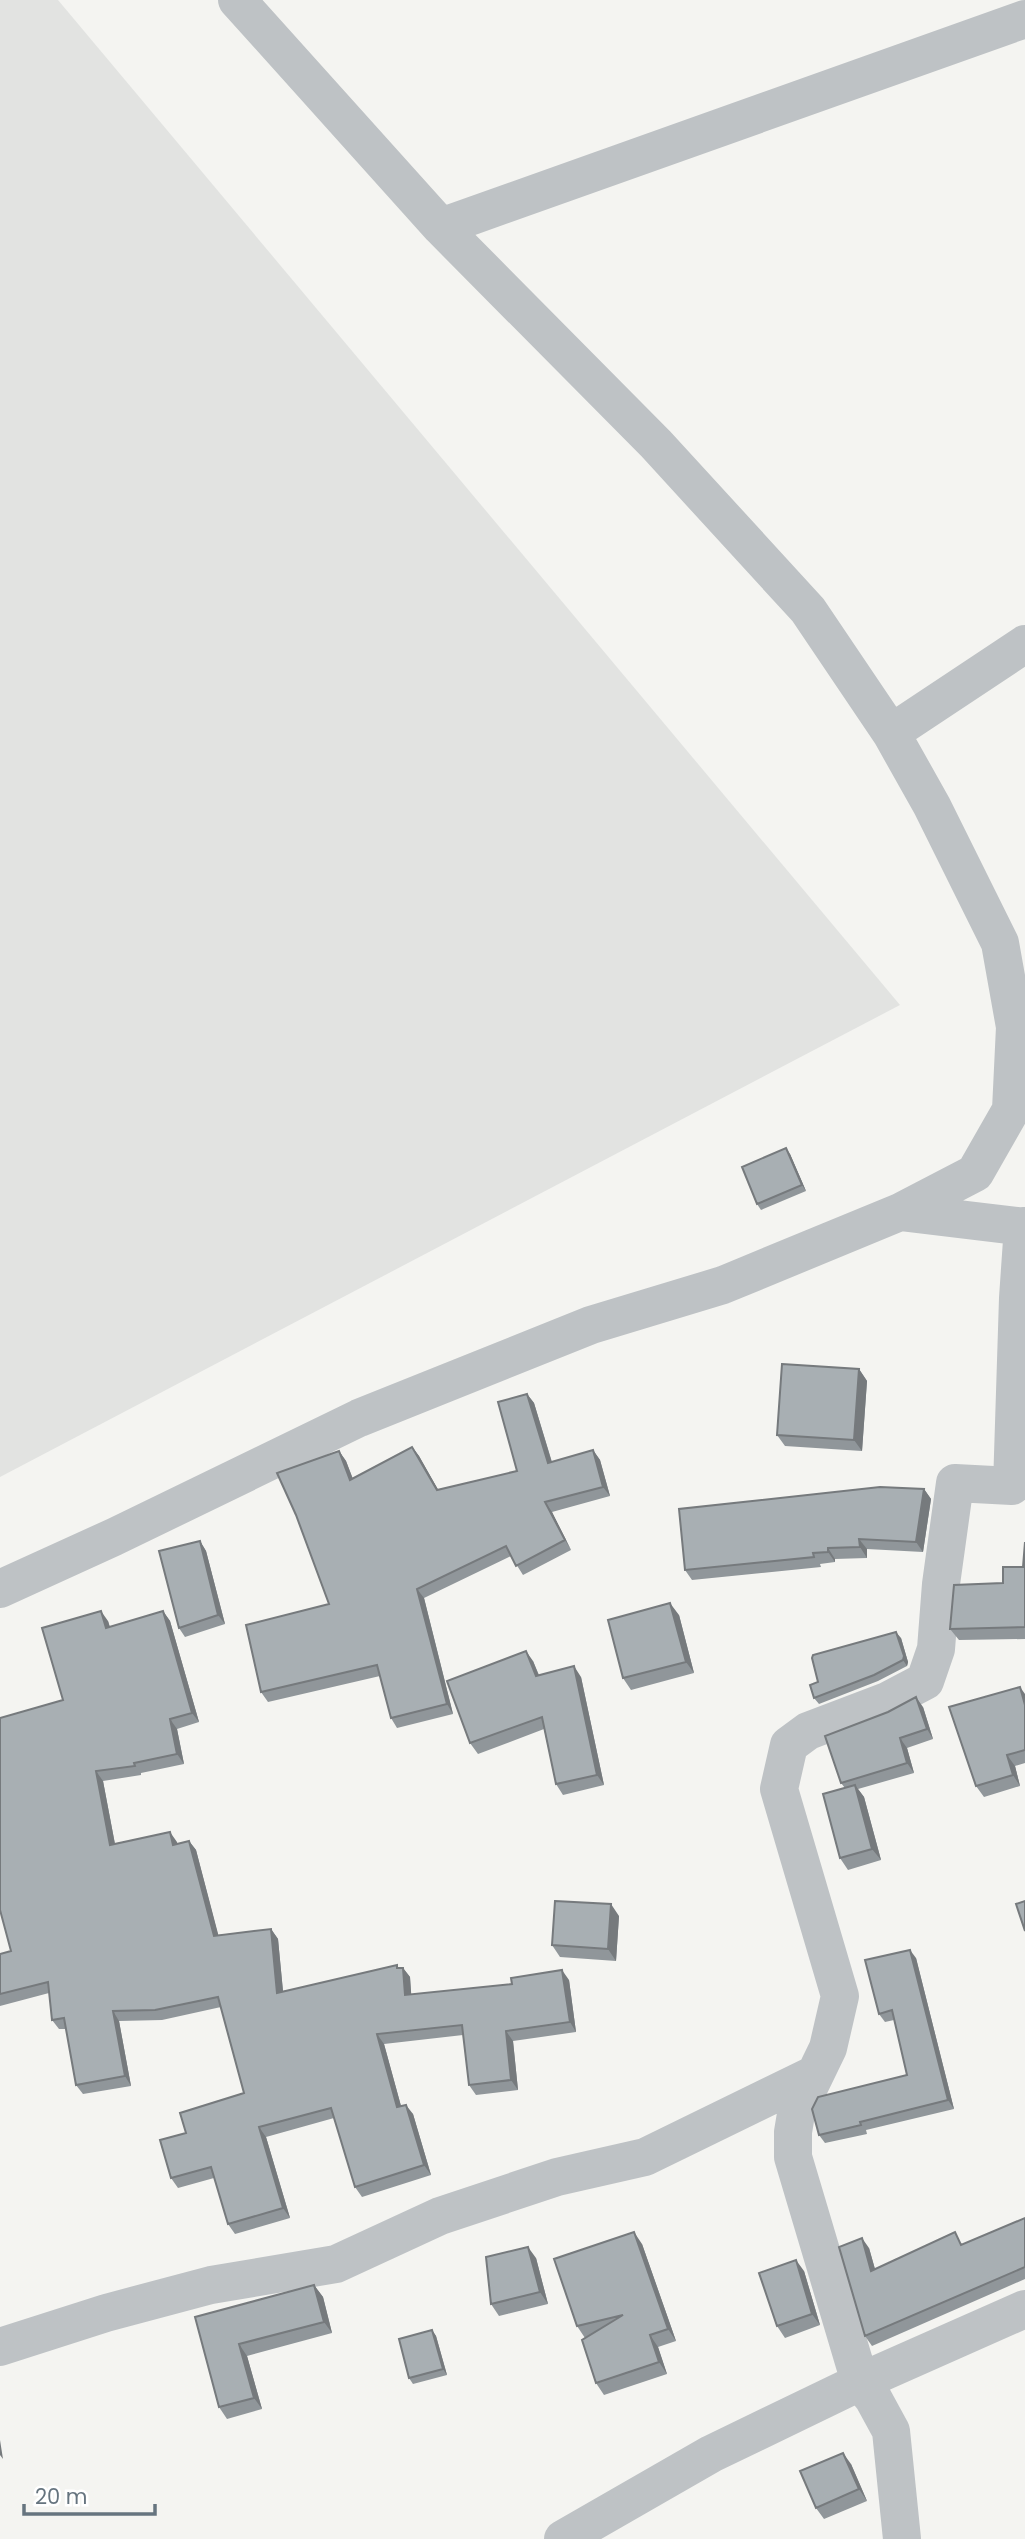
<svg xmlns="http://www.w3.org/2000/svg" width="1025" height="2539" font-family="Poppins,sans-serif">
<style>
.built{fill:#e2e3e1}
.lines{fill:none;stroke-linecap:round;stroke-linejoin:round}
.minor{stroke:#bec2c5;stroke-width:38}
.wall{fill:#90969a}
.shaded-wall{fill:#767a7d}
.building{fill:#a8afb3;stroke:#767a7d;stroke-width:2}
</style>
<rect width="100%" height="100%" fill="#f4f4f1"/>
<path class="built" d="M 0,0 L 58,0 L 900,1005 L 0,1477 Z"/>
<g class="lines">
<path class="minor" d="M 441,227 L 1025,19
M 891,733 L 1025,644
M 900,1212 L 1025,1227
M 0,1589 L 114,1537 L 359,1418 L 591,1325 L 723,1285 L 900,1212 L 975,1173 L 1011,1110 L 1015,1027 L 1000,943 L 932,806 L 891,733 L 808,610 L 656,444 L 441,227 L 237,0
M 0,2347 L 106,2313 L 211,2285 L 336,2264 L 440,2216 L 557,2177 L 645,2157 L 815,2074
M 563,2539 L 711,2454 L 860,2382 L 1025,2309
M 902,2539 L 891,2431 L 873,2398 L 860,2382 L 793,2157 L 793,2132 L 796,2114 L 828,2048 L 840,1996 L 779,1789 L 789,1745 L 808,1731 L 887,1701 L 925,1681 L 936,1649 L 941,1584 L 955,1483 L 1012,1486 L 1018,1298 L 1023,1226"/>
</g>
<path class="wall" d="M 790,1154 L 806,1191 L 761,1210 L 757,1204 Z
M 859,1369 L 867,1381 L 862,1451 L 785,1446 L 777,1435 Z
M 527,1394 L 534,1403 L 552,1462 L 593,1450 L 600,1460 L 610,1496 L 552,1512 L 571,1550 L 523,1575 L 511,1556 L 424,1598 L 453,1714 L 397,1728 L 391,1718 L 380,1676 L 268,1702 L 261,1692 L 329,1604 L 339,1451 L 346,1461 L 353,1479 L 412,1447 L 419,1456 L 438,1490 L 517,1471 Z
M 924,1489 L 931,1499 L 923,1552 L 867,1549 L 867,1558 L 835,1559 L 835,1562 L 820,1564 L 821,1567 L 692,1580 L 685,1570 Z
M 200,1541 L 206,1551 L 225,1624 L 185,1637 L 179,1628 Z
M 1025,1542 L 1025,1639 L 959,1640 L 950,1629 L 1023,1567 Z
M 163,1611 L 170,1621 L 199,1722 L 177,1729 L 184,1764 L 141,1773 L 141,1775 L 103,1781 L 115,1844 L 177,1842 L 177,1844 L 189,1841 L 196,1850 L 218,1935 L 271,1929 L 278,1939 L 283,1991 L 403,1968 L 410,1977 L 411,1995 L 569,1980 L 576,2032 L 513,2041 L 518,2090 L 476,2095 L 469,2085 L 463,2035 L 384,2044 L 401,2106 L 413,2114 L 431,2175 L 362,2197 L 355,2187 L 334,2118 L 266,2137 L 290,2218 L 235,2234 L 228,2224 L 214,2178 L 178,2188 L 171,2178 L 186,2133 L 244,2093 L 221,2007 L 162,2020 L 119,2021 L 131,2086 L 83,2094 L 76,2085 L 66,2029 L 59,2029 L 52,2020 L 49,1993 L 0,2006 L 0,1954 L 11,1951 L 63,1700 L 108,1621 L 110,1627 Z
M 679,1615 L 694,1673 L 631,1690 L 623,1678 Z
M 901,1638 L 908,1662 L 907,1666 L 878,1681 L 819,1704 L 814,1698 L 818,1682 Z
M 533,1661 L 539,1675 L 581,1677 L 604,1785 L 563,1795 L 556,1784 L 544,1729 L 478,1754 L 470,1743 Z
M 1025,1694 L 1025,1763 L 1015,1766 L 1020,1786 L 984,1797 L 976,1786 Z
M 923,1707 L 933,1739 L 907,1748 L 914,1773 L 858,1789 L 864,1797 L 881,1860 L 848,1870 L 840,1858 L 845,1788 L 841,1783 Z
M 619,1916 L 616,1961 L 560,1957 L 552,1945 Z
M 916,1958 L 954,2109 L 866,2130 L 867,2134 L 825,2143 L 819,2135 L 907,2075 L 894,2020 L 885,2022 L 879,2014 Z
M 1025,2218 L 1025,2279 L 872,2346 L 865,2336 L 869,2248 L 875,2269 L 963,2244 Z
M 642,2244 L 676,2341 L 658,2347 L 667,2374 L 604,2395 L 596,2383 L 585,2338 L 577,2326 Z
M 536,2258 L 548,2304 L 499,2316 L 491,2304 Z
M 804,2271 L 820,2325 L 785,2338 L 777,2326 Z
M 314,2285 L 323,2297 L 332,2333 L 247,2356 L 262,2409 L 227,2419 L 219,2407 L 195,2317 Z
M 432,2330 L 436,2336 L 447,2375 L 413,2384 L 409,2378 Z
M 851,2464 L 867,2501 L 824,2519 L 816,2508 Z"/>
<path class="shaded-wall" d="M 786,1148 L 790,1154 L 806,1191 L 802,1185 Z
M 859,1369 L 867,1381 L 862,1451 L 854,1440 Z
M 527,1394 L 534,1403 L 555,1473 L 548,1463 Z
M 412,1447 L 419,1456 L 444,1500 L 437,1490 Z
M 593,1450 L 600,1460 L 610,1496 L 603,1487 Z
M 339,1451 L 346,1461 L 357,1490 L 350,1480 Z
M 924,1489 L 931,1499 L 923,1552 L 916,1542 Z
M 545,1502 L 552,1512 L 571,1550 L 565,1540 Z
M 859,1539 L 867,1549 L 867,1558 L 860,1547 Z
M 200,1541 L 206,1551 L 225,1624 L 218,1615 Z
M 828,1548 L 835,1559 L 835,1562 L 828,1552 Z
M 417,1589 L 424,1598 L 453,1714 L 447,1704 Z
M 670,1603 L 679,1615 L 694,1673 L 686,1662 Z
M 101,1611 L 108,1621 L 113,1638 L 106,1628 Z
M 163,1611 L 170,1621 L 199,1722 L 192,1713 Z
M 896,1632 L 901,1638 L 908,1662 L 907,1666 L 903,1660 Z
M 526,1651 L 533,1661 L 543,1686 L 536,1676 Z
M 574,1666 L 581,1677 L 604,1785 L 597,1775 Z
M 1020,1687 L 1025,1694 L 1025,1705 Z
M 916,1697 L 923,1707 L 933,1739 L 927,1729 Z
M 170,1719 L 177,1729 L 184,1764 L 177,1754 Z
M 900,1738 L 907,1748 L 914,1773 L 907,1763 Z
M 1007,1755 L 1015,1766 L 1020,1786 L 1013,1775 Z
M 96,1771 L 103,1781 L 117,1855 L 110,1845 Z
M 855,1785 L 864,1797 L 881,1860 L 872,1849 Z
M 170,1832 L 177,1842 L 180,1855 L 173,1845 Z
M 189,1841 L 196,1850 L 221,1945 L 214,1936 Z
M 611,1904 L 619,1916 L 616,1961 L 608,1949 Z
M 271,1929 L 278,1939 L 284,2002 L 277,1993 Z
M 910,1950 L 916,1958 L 954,2109 L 948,2100 Z
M 403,1968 L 410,1977 L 412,2005 L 405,1995 Z
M 562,1970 L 569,1980 L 576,2032 L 570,2022 Z
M 113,2011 L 119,2021 L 131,2086 L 125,2076 Z
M 506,2031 L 513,2041 L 518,2090 L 511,2080 Z
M 377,2034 L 384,2044 L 404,2117 L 397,2107 Z
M 406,2105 L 413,2114 L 431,2175 L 424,2165 Z
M 259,2127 L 266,2137 L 290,2218 L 283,2208 Z
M 634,2232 L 642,2244 L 676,2341 L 668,2329 Z
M 862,2238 L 869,2248 L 878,2280 L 871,2271 Z
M 528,2247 L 536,2258 L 548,2304 L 540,2292 Z
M 796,2260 L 804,2271 L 820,2325 L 812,2314 Z
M 314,2285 L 323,2297 L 332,2333 L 324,2322 Z
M 432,2330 L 436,2336 L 447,2375 L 443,2369 Z
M 650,2335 L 658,2347 L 667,2374 L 659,2362 Z
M 239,2344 L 247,2356 L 262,2409 L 254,2398 Z
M 0,2440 L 3,2459 L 0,2455 Z
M 843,2453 L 851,2464 L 867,2501 L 859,2489 Z"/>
<path class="building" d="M 786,1148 L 802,1185 L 757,1204 L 742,1167 Z
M 782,1364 L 859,1369 L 854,1440 L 777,1435 Z
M 527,1394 L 548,1463 L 593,1450 L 603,1487 L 545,1502 L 565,1540 L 516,1566 L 506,1546 L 417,1589 L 447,1704 L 391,1718 L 377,1665 L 261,1692 L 246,1625 L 329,1604 L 296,1515 L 277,1473 L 339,1451 L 350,1480 L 412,1447 L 437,1490 L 517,1471 L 498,1402 Z
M 880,1487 L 924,1489 L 916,1542 L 859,1539 L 860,1547 L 828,1548 L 828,1552 L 813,1553 L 814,1557 L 685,1570 L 679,1509 Z
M 200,1541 L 218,1615 L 179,1628 L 159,1551 Z
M 1025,1542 L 1025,1627 L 950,1629 L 954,1585 L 1003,1583 L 1003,1567 L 1023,1567 Z
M 670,1603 L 686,1662 L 623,1678 L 608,1620 Z
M 101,1611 L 106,1628 L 163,1611 L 192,1713 L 170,1719 L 177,1754 L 134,1763 L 135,1766 L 96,1771 L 110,1845 L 170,1832 L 173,1845 L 189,1841 L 214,1936 L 271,1929 L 277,1993 L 397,1965 L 397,1968 L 403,1968 L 405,1995 L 512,1984 L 511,1978 L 562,1970 L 570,2022 L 506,2031 L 511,2080 L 469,2085 L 462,2025 L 377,2034 L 397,2107 L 406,2105 L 424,2165 L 355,2187 L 331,2108 L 259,2127 L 283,2208 L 228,2224 L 211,2167 L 171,2178 L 160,2140 L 186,2133 L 180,2113 L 244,2093 L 218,1997 L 155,2010 L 113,2011 L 125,2076 L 76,2085 L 64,2018 L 52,2020 L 48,1982 L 0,1994 L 0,1954 L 11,1951 L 0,1910 L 0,1718 L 63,1700 L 42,1628 Z
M 896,1632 L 904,1656 L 903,1660 L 874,1675 L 814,1698 L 810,1685 L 818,1682 L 812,1658 L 813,1655 Z
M 526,1651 L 536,1676 L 574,1666 L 597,1775 L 556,1784 L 542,1717 L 470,1743 L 447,1681 Z
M 1020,1687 L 1025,1705 L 1025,1750 L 1007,1755 L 1013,1775 L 976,1786 L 949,1707 Z
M 916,1697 L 927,1729 L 900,1738 L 907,1763 L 841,1783 L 825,1736 L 888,1712 Z
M 855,1785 L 872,1849 L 840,1858 L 823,1794 Z
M 555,1901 L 611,1904 L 608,1949 L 552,1945 Z
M 1025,1901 L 1025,1931 L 1016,1904 Z
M 910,1950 L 948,2100 L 860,2122 L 861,2125 L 819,2135 L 812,2109 L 818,2097 L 907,2075 L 892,2010 L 879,2014 L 865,1960 Z
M 1025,2218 L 1025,2267 L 865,2336 L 839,2247 L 862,2238 L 871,2271 L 955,2232 L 961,2245 Z
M 634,2232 L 668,2329 L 650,2335 L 659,2362 L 596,2383 L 582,2340 L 623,2315 L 577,2326 L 554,2259 Z
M 528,2247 L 540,2292 L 491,2304 L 486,2257 Z
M 796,2260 L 812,2314 L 777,2326 L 759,2273 Z
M 314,2285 L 324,2322 L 239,2344 L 254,2398 L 219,2407 L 195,2317 Z
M 432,2330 L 443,2369 L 409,2378 L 399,2339 Z
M 843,2453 L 859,2489 L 816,2508 L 800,2471 Z"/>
<path d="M24 2504v10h131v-10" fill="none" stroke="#66747f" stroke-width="3.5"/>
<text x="35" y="2504" font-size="21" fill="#66747f" stroke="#ffffff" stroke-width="5" paint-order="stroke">20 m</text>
</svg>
